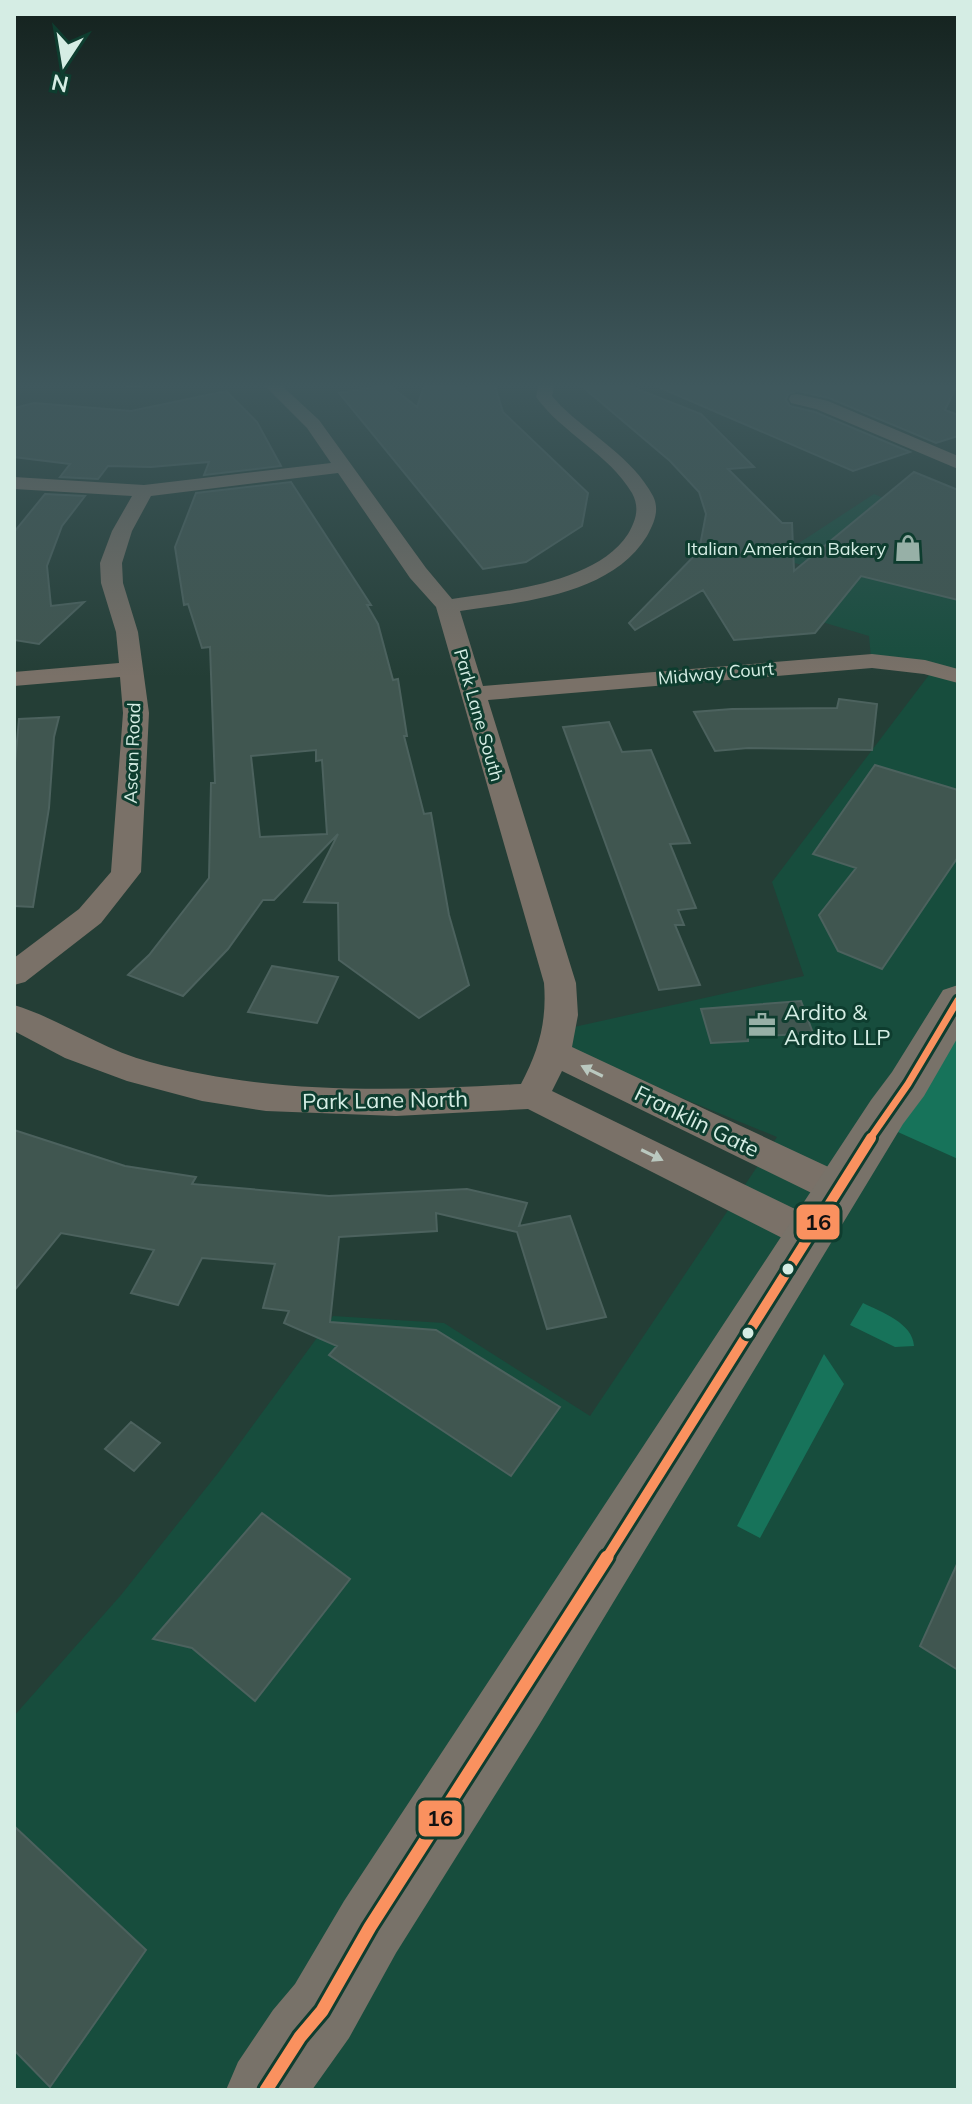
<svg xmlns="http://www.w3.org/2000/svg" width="972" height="2104" font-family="Mulish,sans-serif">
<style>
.built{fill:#174d3d}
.green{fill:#17735a}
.building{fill:#405650;stroke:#4c625e;stroke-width:2;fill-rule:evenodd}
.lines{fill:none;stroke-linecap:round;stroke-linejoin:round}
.minor{fill:#7a7168;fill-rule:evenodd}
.secondary{fill:#787269;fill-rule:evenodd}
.bus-1-far2-casing{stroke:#0e3d2f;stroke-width:13}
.bus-1-far1-casing{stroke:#0e3d2f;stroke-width:16}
.bus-1-casing{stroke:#0e3d2f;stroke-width:19}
.bus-1-far2{stroke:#fa915f;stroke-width:7}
.bus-1-far1{stroke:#fa915f;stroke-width:10}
.bus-1{stroke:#fa915f;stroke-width:13}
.oneway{fill:#bac8bf}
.bus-dot{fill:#d5ede4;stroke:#0e3d2f;stroke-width:3}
.labels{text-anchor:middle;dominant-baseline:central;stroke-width:6;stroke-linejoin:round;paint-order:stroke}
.far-poi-label{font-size:18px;fill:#d5ede4;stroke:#0e3d2f;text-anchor:end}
.far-street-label{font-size:18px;fill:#d5ede4;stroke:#0e3d2f}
.poi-label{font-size:22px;fill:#d5ede4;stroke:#0e3d2f;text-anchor:start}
.street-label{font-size:22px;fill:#d5ede4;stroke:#0e3d2f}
.line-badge{stroke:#0e3d2f;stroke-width:3}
.pale-badge-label{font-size:22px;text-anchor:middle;font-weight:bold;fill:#111}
</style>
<rect width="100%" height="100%" fill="#243e36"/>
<path class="built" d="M 874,494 L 942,523 L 958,517 L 958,2090 L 14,2090 L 14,1716 L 121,1595 L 218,1473 L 333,1316 L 444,1323 L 590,1416 L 777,1137 L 570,1052 L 574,1027 L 804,976 L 772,882 L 935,667 L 871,658 L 869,636 L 802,616 L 835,574 L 776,558 Z"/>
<path class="green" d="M 958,998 L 958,1159 L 880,1124 Z
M 863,1303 C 881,1312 913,1323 914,1346 L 895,1347 L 850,1325 Z
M 824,1354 L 844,1384 L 760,1538 L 737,1526 Z"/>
<path class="building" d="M 474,383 L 494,383 L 503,412 L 588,493 L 582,526 L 526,562 L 483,569 L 339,393 L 389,385 L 417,407 L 424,386 L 471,388 Z
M 578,383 L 622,383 L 701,414 L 754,467 L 728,469 L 782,523 L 792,523 L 794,571 L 914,472 L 958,490 L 958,600 L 861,576 L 815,633 L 734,640 L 703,590 L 635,630 L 629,623 L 699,551 L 706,514 L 699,492 L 670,461 Z
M 649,383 L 958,383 L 945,410 L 958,415 L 958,436 L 936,443 L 829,398 L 798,391 L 788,394 L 786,400 L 790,406 L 815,412 L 910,452 L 853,471 Z
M 226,391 L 257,422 L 281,466 L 204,475 L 209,462 L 151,467 L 108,466 L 98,479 L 60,477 L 70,464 L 14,457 L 14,408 L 34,403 L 131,411 Z
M 291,482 L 371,605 L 367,605 L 378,624 L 393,680 L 398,679 L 407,736 L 404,736 L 424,814 L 431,813 L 449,915 L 469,985 L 419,1018 L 339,960 L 338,903 L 304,902 L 338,834 L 274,900 L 263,900 L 228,949 L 183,996 L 128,975 L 149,955 L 209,878 L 211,783 L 215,783 L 210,647 L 202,648 L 188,604 L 184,605 L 175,547 L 196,493 ZM 316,750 L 316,761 L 322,760 L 327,834 L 260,837 L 251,756 Z
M 45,494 L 85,496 L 62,526 L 47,566 L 51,606 L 84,602 L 39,644 L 14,640 L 14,532 Z
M 839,699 L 877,704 L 872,750 L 748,748 L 715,751 L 694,712 L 732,709 L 837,708 Z
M 59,717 L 54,737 L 49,808 L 33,907 L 14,906 L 14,774 L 19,719 Z
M 609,722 L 622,752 L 651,750 L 690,843 L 670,844 L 696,908 L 678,910 L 684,925 L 675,925 L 700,985 L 659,990 L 563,727 Z
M 875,765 L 958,790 L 958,857 L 882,969 L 838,951 L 819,915 L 856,868 L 813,854 Z
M 272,966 L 338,977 L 317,1023 L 248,1012 Z
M 801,1001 L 813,1033 L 748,1037 L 748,1041 L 711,1043 L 701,1009 Z
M 14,1130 L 125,1166 L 196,1177 L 192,1184 L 329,1196 L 467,1189 L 527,1203 L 519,1226 L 570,1216 L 606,1317 L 547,1329 L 517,1232 L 436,1213 L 437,1231 L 339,1237 L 330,1322 L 436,1330 L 560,1407 L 511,1476 L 329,1355 L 337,1346 L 284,1323 L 289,1311 L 263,1308 L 275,1264 L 202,1258 L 178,1305 L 131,1293 L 154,1250 L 61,1233 L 14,1291 Z
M 131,1422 L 160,1443 L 134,1471 L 105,1449 Z
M 262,1513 L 350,1579 L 255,1701 L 192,1648 L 153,1639 Z
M 958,1562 L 958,1670 L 920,1646 Z
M 14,1826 L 146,1950 L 50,2087 L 14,2050 Z"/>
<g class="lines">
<path class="minor" d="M 125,383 L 146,383 L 138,388 L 126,387 Z
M 262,383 L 279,383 L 319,420 L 426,568 L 452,599 C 506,591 596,583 628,534 C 636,520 640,508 632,493 C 609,454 562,433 536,397 L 539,383 L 555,383 L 552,396 L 561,406 C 591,435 633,458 653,496 C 660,510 654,523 647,536 C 611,595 522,602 460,611 L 483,686 L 872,654 L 925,660 L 958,669 L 958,683 L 924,674 L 872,668 L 488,700 L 576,983 L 578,1015 L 572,1047 L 852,1178 L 858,1189 L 852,1200 L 839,1204 L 826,1200 L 562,1071 L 552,1091 L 826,1224 L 831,1235 L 826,1246 L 812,1251 L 798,1246 L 528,1109 L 396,1116 L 266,1111 L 202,1101 L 127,1081 L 65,1058 L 14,1031 L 14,1005 C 60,1019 101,1049 150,1062 C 272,1095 396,1091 521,1084 C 539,1050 547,1021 544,983 L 436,607 L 410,578 L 338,473 L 151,496 L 132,531 L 122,563 L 123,583 L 138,632 L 149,713 L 141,872 L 101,923 L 25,982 L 14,985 L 14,958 L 79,909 L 111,872 L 123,713 L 120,677 L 14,686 L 14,672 L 119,663 L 116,632 L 101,583 L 100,563 L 112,531 L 132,496 L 14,489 L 14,477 L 144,485 L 331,463 L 307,428 Z
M 797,394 L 828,401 L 958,456 L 958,469 L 816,409 L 791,403 L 789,399 L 791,395 Z"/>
<path class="secondary" d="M 958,985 L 958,1037 L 924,1096 L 903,1124 L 539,1725 L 396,1953 L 349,2038 L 312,2090 L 226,2090 L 238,2062 L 273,2010 L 295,1984 L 344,1901 L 871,1100 L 892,1072 L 943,990 Z"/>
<g class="bus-1-far2-casing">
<path id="bus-1-far2" d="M 869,1140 L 908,1084 L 958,1000"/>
</g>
<g class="bus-1-far1-casing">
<path id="bus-1-far1" d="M 606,1559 L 871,1138"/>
</g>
<g class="bus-1-casing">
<path id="bus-1" d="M 266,2090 L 300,2037 L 322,2011 L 370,1927 L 607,1557"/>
</g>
<use href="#bus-1-far2" class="bus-1-far2"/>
<use href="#bus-1-far1" class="bus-1-far1"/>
<use href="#bus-1" class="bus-1"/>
</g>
<defs><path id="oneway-solid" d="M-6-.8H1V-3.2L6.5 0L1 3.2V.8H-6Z" transform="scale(2)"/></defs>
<g class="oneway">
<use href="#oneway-solid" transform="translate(592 1071) rotate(-154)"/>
<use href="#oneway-solid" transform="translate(652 1155) rotate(26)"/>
</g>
<linearGradient id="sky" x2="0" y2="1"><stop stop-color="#14221e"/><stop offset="0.57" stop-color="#3f585d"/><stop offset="1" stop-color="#3f585d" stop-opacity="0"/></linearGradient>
<rect width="972" height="677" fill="url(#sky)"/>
<defs>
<g id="shop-bare" transform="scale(2.16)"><path d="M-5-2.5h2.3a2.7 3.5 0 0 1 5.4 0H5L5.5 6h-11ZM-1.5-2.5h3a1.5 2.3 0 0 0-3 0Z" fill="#97b0a7" stroke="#0e3d2f" stroke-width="2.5" paint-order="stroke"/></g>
<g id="office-bare" transform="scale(2.16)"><path d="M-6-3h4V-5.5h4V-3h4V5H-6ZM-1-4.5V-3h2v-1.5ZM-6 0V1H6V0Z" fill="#97b0a7" stroke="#0e3d2f" stroke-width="2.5" paint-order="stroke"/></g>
</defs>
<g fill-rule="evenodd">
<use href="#shop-bare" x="908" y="548"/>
<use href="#office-bare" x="762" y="1025"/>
</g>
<g class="bus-dot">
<circle cx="788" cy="1269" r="7"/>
<circle cx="748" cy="1333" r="7"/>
</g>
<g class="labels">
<g class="far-poi-label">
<text x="886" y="548">Italian American Bakery</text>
</g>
<g class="far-street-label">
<text transform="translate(716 673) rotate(-5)">Midway Court</text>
<text transform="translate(479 715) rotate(74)">Park Lane South</text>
<text transform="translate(132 753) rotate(-88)">Ascan Road</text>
</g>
<g class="poi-label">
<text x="784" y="1012">Ardito &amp;<tspan x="784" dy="25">Ardito LLP</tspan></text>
</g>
<g class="street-label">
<text transform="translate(385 1100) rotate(-1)">Park Lane North</text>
<text transform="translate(697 1121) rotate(26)">Franklin Gate</text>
</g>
</g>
<g class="line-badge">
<rect x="795" y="1203" width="46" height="38" rx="8" fill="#fa915f"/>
<rect x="417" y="1799" width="46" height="39" rx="8" fill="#fa915f"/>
</g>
<g class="pale-badge-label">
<text x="818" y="1230">16</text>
<text x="440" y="1826">16</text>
</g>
<rect width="972" height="2104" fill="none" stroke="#d5ede4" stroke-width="32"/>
<g transform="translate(64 64) rotate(192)" stroke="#0e3d2f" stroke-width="6" paint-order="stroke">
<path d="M0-6L14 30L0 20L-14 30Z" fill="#d5ede4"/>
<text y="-12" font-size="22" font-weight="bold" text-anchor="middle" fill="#d5ede4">N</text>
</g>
</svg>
